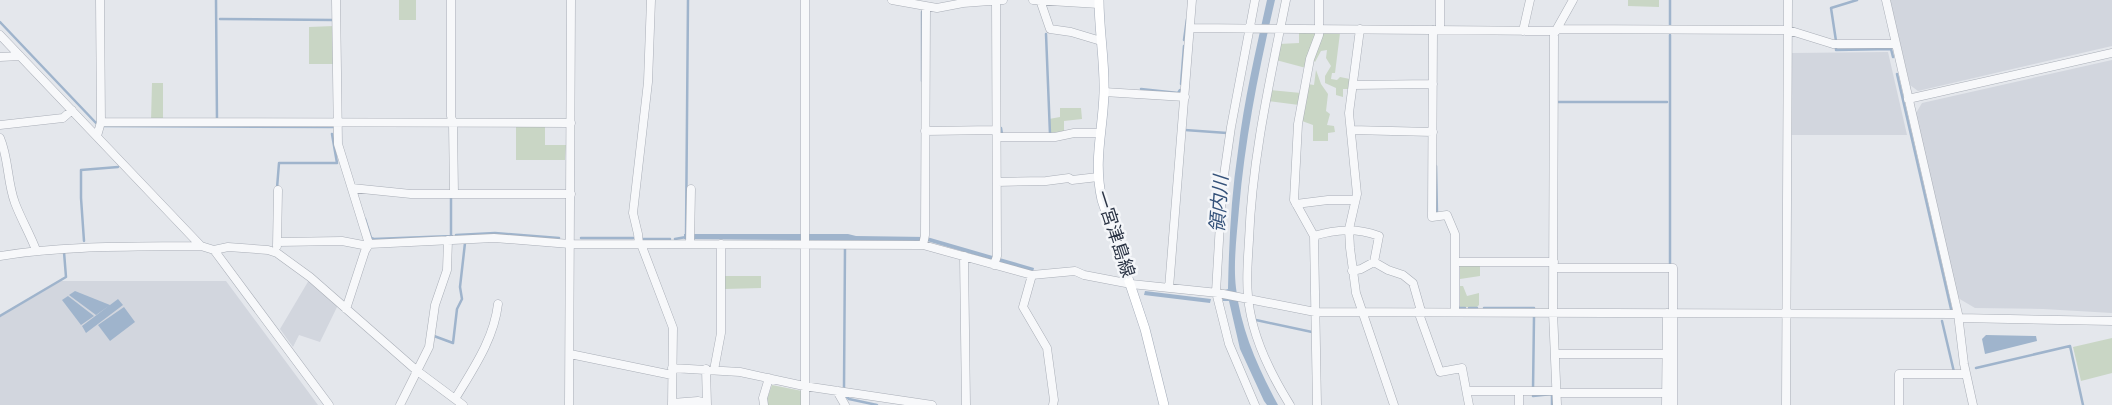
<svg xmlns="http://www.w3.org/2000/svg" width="2112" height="405" font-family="Arial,'Noto Sans JP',sans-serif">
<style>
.built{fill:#d2d6de}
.green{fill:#c9d6c5}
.water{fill:#9fb4cc}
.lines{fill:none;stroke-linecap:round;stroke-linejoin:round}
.stream{stroke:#9fb4cc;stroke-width:2.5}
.minor-casing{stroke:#a9aeb7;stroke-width:9}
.major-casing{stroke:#a3abb8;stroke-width:10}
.minor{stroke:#f7f8fa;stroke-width:8}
.major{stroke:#fff;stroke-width:9}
.labels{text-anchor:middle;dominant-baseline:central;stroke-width:5;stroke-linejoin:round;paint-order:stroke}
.street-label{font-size:18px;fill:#2b3445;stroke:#f4f6f9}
.water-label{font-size:19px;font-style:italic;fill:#34527a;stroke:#f4f6f9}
</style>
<rect width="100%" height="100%" fill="#e4e7ec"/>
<path class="built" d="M 1890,0 L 2112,0 L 2112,46 L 1918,91 L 1910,85 Z
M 1888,52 L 1907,135 L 1791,135 L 1792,53 Z
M 2112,60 L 2112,313 L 2043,309 L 1975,308 L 1958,298 L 1916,113 L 1922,103 Z
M 309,280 L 338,305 L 320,342 L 299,335 L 293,347 L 280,329 Z
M 61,281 L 226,281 L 318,405 L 0,405 L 0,317 Z"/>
<path class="green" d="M 399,0 L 416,0 L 416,20 L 399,20 Z
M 1628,0 L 1659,0 L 1659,7 L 1628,6 Z
M 334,26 L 334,64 L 309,64 L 309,27 Z
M 1326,32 L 1340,33 L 1335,73 L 1332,73 L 1331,79 L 1337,80 L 1340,77 L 1350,79 L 1349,89 L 1343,89 L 1343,97 L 1336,95 L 1336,88 L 1325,83 L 1325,76 L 1331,66 L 1326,58 L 1327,50 L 1321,51 L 1315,62 L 1313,60 L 1322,35 Z
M 1299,33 L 1315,33 L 1317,35 L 1306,68 L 1276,60 L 1279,44 L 1299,43 Z
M 1316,70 L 1321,84 L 1328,94 L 1326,111 L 1330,114 L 1327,125 L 1334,126 L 1335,132 L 1328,133 L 1328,141 L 1313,141 L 1313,125 L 1302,121 L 1308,84 L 1314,85 Z
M 152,83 L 163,83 L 163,121 L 151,121 Z
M 1270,90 L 1301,93 L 1299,105 L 1268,101 Z
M 1060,108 L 1081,108 L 1082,119 L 1064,121 L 1064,131 L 1050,133 L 1049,119 L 1060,117 Z
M 516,126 L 545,126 L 545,145 L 566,145 L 565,160 L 516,160 Z
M 1460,263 L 1480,264 L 1480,276 L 1460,279 Z
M 725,276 L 761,276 L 761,288 L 725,289 Z
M 1460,286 L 1463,286 L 1467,296 L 1479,293 L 1479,305 L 1477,307 L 1460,307 Z
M 2112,338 L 2112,373 L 2081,381 L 2073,347 Z
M 772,385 L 802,391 L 802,405 L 768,405 L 767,399 Z"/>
<path class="water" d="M 1267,0 L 1275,0 C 1259,69 1245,138 1239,209 C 1237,234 1233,263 1236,288 C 1241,330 1258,368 1278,405 L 1267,405 L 1264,401 L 1240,349 L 1229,301 L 1223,301 L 1221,291 L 1228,289 C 1229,243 1231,197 1238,151 C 1244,100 1256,50 1267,0 Z
M 684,234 L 848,234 L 856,236 L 927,237 L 1034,268 L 1033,272 L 927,241 L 684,239 Z
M 75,291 L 110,305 L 96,315 L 69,295 Z
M 1145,291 L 1211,299 L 1210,303 L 1144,295 Z
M 68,296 L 94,316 L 81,325 L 62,300 Z
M 118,299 L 123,305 L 86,333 L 82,326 Z
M 124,307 L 135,322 L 110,341 L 98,325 Z
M 1986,335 L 2036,336 L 2037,341 L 1985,354 L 1982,339 Z"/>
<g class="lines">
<path class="stream" d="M 216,0 L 217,121
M 220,19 L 333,20
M 0,22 L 96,123
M 1670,26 L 1670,0
M 1046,34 L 1050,134
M 1670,35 L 1670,266
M 1184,40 L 1187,19
M 1836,41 L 1831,8 L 1857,0
M 1836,48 L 1836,50 L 1891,49 L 1893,57
M 1897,74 L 1951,309
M 922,81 L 922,12
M 1181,84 L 1184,46
M 1141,89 L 1178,93 L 1180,90
M 1558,102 L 1667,102
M 104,126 L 333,127
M 1001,128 L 1002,134
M 1185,130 L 1227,133
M 1436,166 L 1437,214
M 277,188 L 279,163 L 337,163 L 332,134
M 365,219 L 371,238 L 374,239 L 452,236
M 456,235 L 495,233 L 559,238
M 451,236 L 451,198
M 686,236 L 688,0
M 581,238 L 633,238
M 643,239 L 670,239
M 675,239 L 686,237
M 84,241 L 81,198 L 81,170 L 118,167
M 1458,306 L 1458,308 L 1465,308
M 1469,308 L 1477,308
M 1484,308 L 1534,308
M 0,316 L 66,277 L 64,252
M 1256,320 L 1312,332
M 1942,321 L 1954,372
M 434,336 L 453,343 L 457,309 L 462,299 L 460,287 L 465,243
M 1976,368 L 2070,346 L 2083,405
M 844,388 L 845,247
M 1533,390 L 1534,317
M 844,394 L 849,399 L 877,405
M 1533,396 L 1552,394 L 1552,405"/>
<g class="minor-casing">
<path id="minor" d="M 336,0 L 338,144 L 369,244 L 365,251 L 346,309
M 451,0 L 451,116 L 453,123 L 454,194 L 571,194
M 892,0 L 937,8 L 963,3 L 1003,0
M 1033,0 L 1099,4
M 1040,0 L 1050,29 L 1071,32 L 1101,41
M 1255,0 L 1231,127 L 1222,189 L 1216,292 L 1229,344 L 1255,405
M 1286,0 C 1270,80 1252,158 1249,240 C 1248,258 1246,278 1248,296 C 1251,335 1270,373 1290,405
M 1886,0 L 1958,314 L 1964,364 L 1973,405
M 1190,28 L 1556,31
M 1360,29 L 1349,113 L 1357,194 L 1349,229 L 1350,248 L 1356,293 L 1394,405
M 1557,29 L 1788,30 L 1833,44 L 1896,44
M 1433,30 L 1432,217 L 1447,215 L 1455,234 L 1455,311
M 1440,30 L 1440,0
M 1523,31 L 1530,0
M 0,35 L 201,246
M 0,57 L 20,56
M 1353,85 L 1433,84
M 1104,92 L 1185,97
M 1908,99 L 2112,53
M 101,122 L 571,123
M 0,125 L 63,118 L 72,110
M 1351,130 L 1433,132
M 925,131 L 996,130
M 97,136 L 101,122 L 100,0
M 997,137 L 1055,137 L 1074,133 L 1100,133
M 0,138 C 9,159 7,182 15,203 C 21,219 30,234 36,250
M 997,182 L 1046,181 L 1069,178 L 1072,180 L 1098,177
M 352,188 L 411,194 L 454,194
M 1296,204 L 1328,200 L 1355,200
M 1314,236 C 1337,229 1356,228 1379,236 L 1374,262
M 278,242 L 342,241 L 368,246
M 369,244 L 494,238 L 570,244 L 923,245 L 1032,275 L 1075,271 L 1084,275 L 1131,284 L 1218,293 L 1315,312 L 1958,314
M 639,244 L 638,234 L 633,213 L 648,82 L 651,0
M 641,244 L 673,328 L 672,405
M 690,244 L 691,189
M 923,245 L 925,235 L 926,7
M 277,246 L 278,190
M 214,250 L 228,247 L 268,250 L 277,253 L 310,277 L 416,370 L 463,405
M 0,256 C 67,245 134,247 201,246 L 214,250 L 329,405
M 964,256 L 966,405
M 1455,262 L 1554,262
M 994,265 L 997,256 L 996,0
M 1554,268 L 1673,268 L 1673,405
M 1352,271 L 1361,269 L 1374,262 L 1388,270 L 1403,275 L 1413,283 L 1421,311
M 1032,275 L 1023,307 L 1047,348 L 1054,400 L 1053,405
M 1169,288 L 1192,0
M 1418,311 L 1440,372 L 1462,368 L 1469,405
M 1959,318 L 2112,321
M 570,354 L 672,375
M 1555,354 L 1666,354
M 672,368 L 740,372 L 804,386 L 932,405
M 706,369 L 707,405
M 714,370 L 721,333 L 721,244
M 837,391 L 845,405
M 1467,391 L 1557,391
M 1557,393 L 1673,393
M 455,399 C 473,369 494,339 498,304
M 672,403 L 698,401 L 706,403
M 400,405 L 429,347 L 435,305 L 447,270 L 448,240
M 569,405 L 571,0
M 764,405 L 763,398 L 769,378
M 805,405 L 805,0
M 1317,405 L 1314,236 L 1294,200 L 1298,124 L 1310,59 L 1319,35 L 1319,0
M 1519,405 L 1519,392
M 1557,405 L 1553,312 L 1554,34 L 1573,0
M 1666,405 L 1667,313
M 1786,405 L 1788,0
M 1899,405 L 1899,374 L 1966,374"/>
</g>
<g class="major-casing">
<path id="major" d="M 1099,0 C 1099,31 1105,62 1104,93 C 1103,131 1093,160 1102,200 L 1145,329 L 1164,405"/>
</g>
<use href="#minor" class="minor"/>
<use href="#major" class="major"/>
</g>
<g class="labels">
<g class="street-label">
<text transform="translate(1115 234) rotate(72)">一宮津島線</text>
</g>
<g class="water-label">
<text transform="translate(1219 204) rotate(-86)">領内川</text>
</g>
</g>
</svg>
